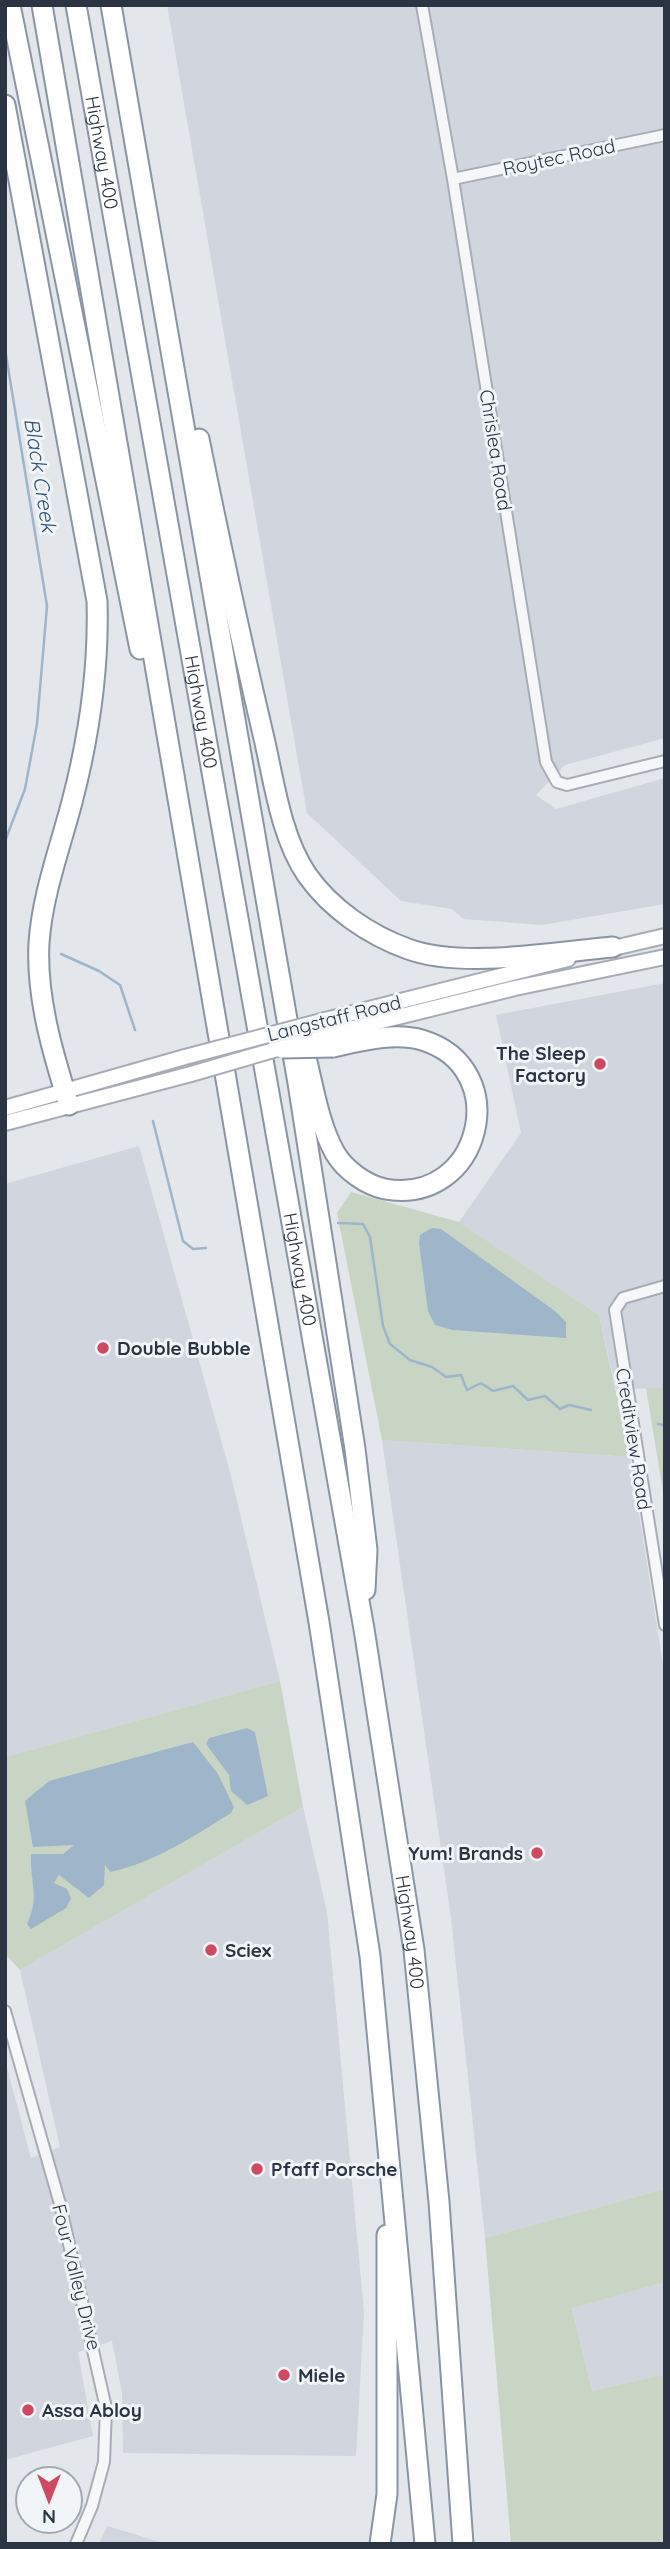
<svg xmlns="http://www.w3.org/2000/svg" width="670" height="2549" font-family="Quicksand,sans-serif">
<style>
.built{fill:#d1d5dd}
.green{fill:#c9d5c4}
.water{fill:#9eb5ca}
.lines{fill:none;stroke-linecap:round;stroke-linejoin:round}
.stream{stroke:#9eb5ca;stroke-width:2.5}
.street-casing{stroke:#a8adb5;stroke-width:14}
.secondary-casing{stroke:#a8adb5;stroke-width:18}
.highway-casing{stroke:#8a94a2;stroke-width:23}
.street{stroke:#f6f7f9;stroke-width:10}
.secondary{stroke:#fff;stroke-width:14}
.highway{stroke:#fff;stroke-width:19}
.secondary-bridge-casing{stroke:#a8adb5;stroke-width:18;stroke-linecap:butt}
.highway-bridge-casing{stroke:#8a94a2;stroke-width:23;stroke-linecap:butt}
.secondary-bridge{stroke:#fff;stroke-width:14}
.highway-bridge{stroke:#fff;stroke-width:19}
.poi-dot{fill:#cf4962;stroke:#f2f5f8;stroke-width:2.5}
.labels{text-anchor:middle;dominant-baseline:central;stroke-width:6;stroke-linejoin:round;paint-order:stroke}
.street-label{font-size:19px;fill:#2a3443;stroke:#f2f5f8}
.poi-label{font-size:19px;font-weight:bold;fill:#2a3443;stroke:#f2f5f8;text-anchor:start}
.water-label{font-size:21px;font-style:italic;fill:#345477;stroke:#f2f5f8}
</style>
<rect width="100%" height="100%" fill="#e3e6eb"/>
<path class="built" d="M 167,5 L 665,5 L 665,738 L 565,765 L 536,795 L 556,809 L 665,778 L 665,904 L 542,925 L 463,919 L 452,909 L 401,901 L 307,813 Z
M 665,983 L 665,1388 L 616,1389 L 599,1315 L 459,1222 L 521,1133 L 496,1015 Z
M 139,1146 L 230,1472 L 280,1681 L 5,1757 L 5,1184 Z
M 382,1440 L 630,1457 L 665,1678 L 665,2189 L 485,2238 L 451,1918 Z
M 303,1807 L 327,1912 L 364,2312 L 356,2456 L 123,2453 L 122,2393 L 112,2341 L 78,2352 L 93,2436 L 5,2460 L 5,2060 L 31,2158 L 60,2147 L 20,1970 Z
M 665,2282 L 665,2374 L 592,2391 L 572,2307 Z
M 107,2526 L 167,2544 L 99,2544 Z"/>
<path class="green" d="M 351,1192 L 459,1222 L 599,1315 L 630,1457 L 382,1440 L 337,1213 Z
M 646,1388 L 665,1388 L 665,1504 Z
M 280,1681 L 303,1807 L 20,1970 L 5,1954 L 5,1757 Z
M 665,2189 L 665,2282 L 572,2308 L 592,2391 L 665,2374 L 665,2544 L 511,2544 L 485,2238 Z"/>
<path class="water" d="M 432,1228 L 441,1229 L 555,1311 L 566,1322 L 566,1338 L 453,1330 L 435,1325 L 428,1311 L 419,1243 L 420,1235 Z
M 247,1728 L 255,1732 L 268,1796 L 247,1805 L 231,1791 L 229,1775 L 206,1744 L 209,1738 Z
M 193,1742 L 218,1774 L 234,1807 L 231,1813 C 192,1837 156,1862 110,1872 L 105,1865 L 104,1885 L 89,1898 L 59,1875 L 54,1883 L 67,1889 L 71,1898 L 66,1908 L 31,1929 L 27,1924 C 40,1896 30,1884 31,1854 L 63,1854 L 74,1845 L 33,1847 L 25,1801 L 49,1781 Z"/>
<g class="lines">
<path class="stream" d="M 5,349 L 47,606 L 37,724 L 25,789 L 5,841
M 61,954 L 99,971 L 120,985 L 135,1030
M 153,1121 L 183,1241 L 193,1249 L 206,1248
M 338,1223 L 363,1224 L 370,1237 L 383,1326 L 390,1344 L 410,1360 L 432,1367 L 446,1377 L 461,1375 L 467,1390 L 481,1383 L 493,1391 L 513,1386 L 528,1400 L 545,1396 L 560,1409 L 569,1405 L 591,1410
M 658,1424 L 665,1425"/>
<g class="street-casing">
<path id="street" d="M 422,5 L 453,179 L 546,762 L 557,782 L 567,785 L 665,761
M 453,179 L 665,135
M 665,1286 L 623,1298 L 615,1310 L 665,1625
M 5,2011 L 60,2204 L 106,2408 L 104,2462 L 92,2506 L 76,2544"/>
</g>
<g class="secondary-casing">
<path id="secondary" d="M 605,950 L 665,936
M 325,1020 L 568,959
M 329,1034 L 515,988 L 665,957
M 5,1108 L 185,1057
M 5,1123 L 191,1074"/>
</g>
<g class="highway-casing">
<g id="highway">
<path d="M 10,5 L 140,649"/>
<path d="M 42,5 L 319,1622 L 370,1956 L 425,2544"/>
<path id="s1" d="M 76,5 L 364,1629 L 414,1950 L 439,2202 L 463,2544"/>
<path d="M 111,5 L 298,1083 L 355,1449 L 367,1550 L 365,1590"/>
<path d="M 5,105 L 97,601 C 99,669 89,737 72,802 C 60,848 42,896 39,943 C 36,997 53,1054 69,1105"/>
<path d="M 199,439 C 219,538 240,636 263,734 C 274,780 280,835 307,875 C 331,909 369,935 408,949 C 462,969 555,952 613,947"/>
<path d="M 304,1050 C 313,1083 318,1123 335,1153 C 345,1170 366,1185 385,1189 C 481,1206 515,1068 422,1040 C 394,1032 361,1041 333,1047"/>
<path d="M 380,2544 L 387,2494 L 387,2235"/>
</g>
</g>
<use href="#street" class="street"/>
<use href="#secondary" class="secondary"/>
<use href="#highway" class="highway"/>
<g class="secondary-bridge-casing">
<path id="secondary-bridge" d="M 185,1057 L 325,1020
M 191,1074 L 329,1034"/>
</g>
<g class="highway-bridge-casing">
<path id="highway-bridge" d="M 282,1048 L 333,1047"/>
</g>
<use href="#secondary-bridge" class="secondary-bridge"/>
<use href="#highway-bridge" class="highway-bridge"/>
</g>
<g class="poi-dot">
<circle cx="600" cy="1064" r="7"/>
<circle cx="103" cy="1348" r="7"/>
<circle cx="537" cy="1853" r="7"/>
<circle cx="211" cy="1950" r="7"/>
<circle cx="257" cy="2169" r="7"/>
<circle cx="284" cy="2375" r="7"/>
<circle cx="28" cy="2410" r="7"/>
</g>
<g class="labels">
<g class="street-label">
<text stroke="none"><textPath href="#s1" startOffset="150">Highway 400</textPath></text>
<text transform="translate(559 157) rotate(-12)">Roytec Road</text>
<text transform="translate(496 450) rotate(81)">Chrislea Road</text>
<text stroke="none"><textPath href="#s1" startOffset="718">Highway 400</textPath></text>
<text transform="translate(334 1018) rotate(-14)">Langstaff Road</text>
<text stroke="none"><textPath href="#s1" startOffset="1284">Highway 400</textPath></text>
<text transform="translate(634 1439) rotate(81)">Creditview Road</text>
<text stroke="none"><textPath href="#s1" startOffset="1956">Highway 400</textPath></text>
<text transform="translate(77 2277) rotate(76)">Four Valley Drive</text>
</g>
<g class="poi-label">
<text x="586" y="1053" text-anchor="end">The Sleep<tspan x="586" dy="22">Factory</tspan></text>
<text x="117" y="1348">Double Bubble</text>
<text x="523" y="1853" text-anchor="end">Yum! Brands</text>
<text x="225" y="1950">Sciex</text>
<text x="271" y="2169">Pfaff Porsche</text>
<text x="298" y="2375">Miele</text>
<text x="42" y="2410">Assa Abloy</text>
</g>
<g class="water-label">
<text transform="translate(41 475) rotate(81)">Black Creek</text>
</g>
</g>
<rect width="670" height="2549" fill="none" stroke="#2a3443" stroke-width="14"/>
<g transform="translate(49 2500) rotate(180)"><circle r="33" fill="#f2f5f8" stroke="#a2a8b0" stroke-width="2"/>
<path d="M0-5L12 26L0 18L-12 26Z" fill="#cf4962"/>
<text y="-10" font-size="19" font-weight="bold" text-anchor="middle" fill="#2a3443">N</text>
</g>
</svg>
